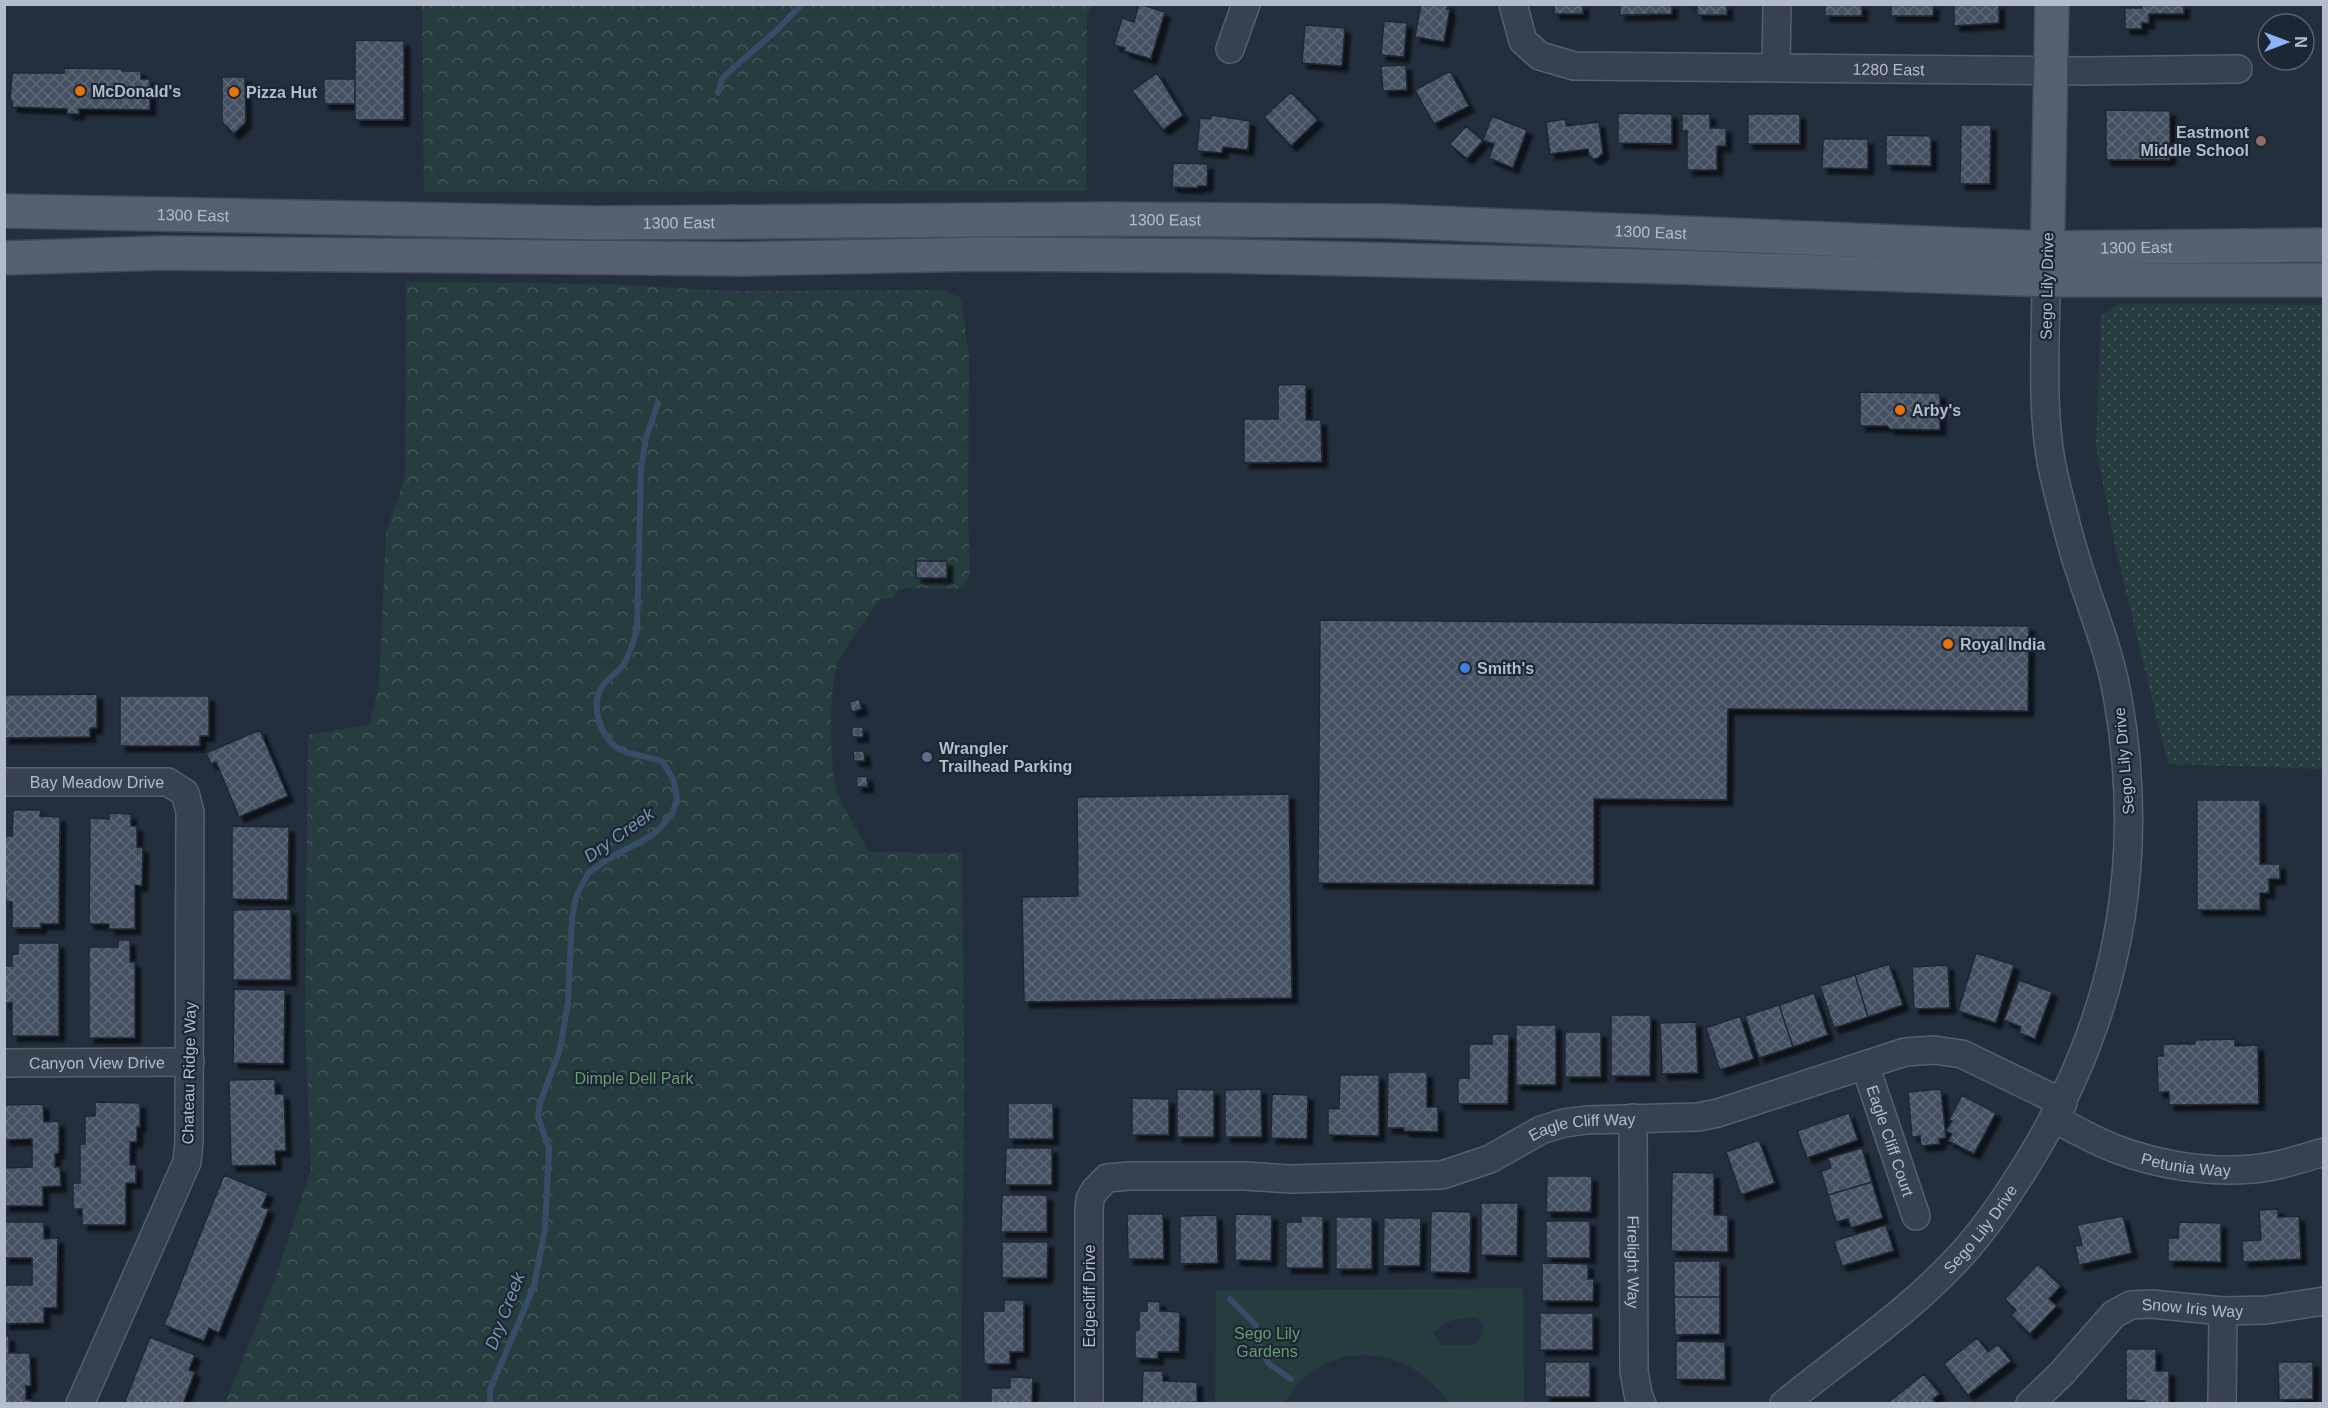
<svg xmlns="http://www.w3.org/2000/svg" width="2328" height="1408" font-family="Arial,sans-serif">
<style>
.grass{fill:url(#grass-dots)}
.park{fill:url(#park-crowns)}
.garden{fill:#263c3f;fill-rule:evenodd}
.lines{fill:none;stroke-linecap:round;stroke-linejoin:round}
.stream{stroke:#394c67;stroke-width:6}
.building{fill:url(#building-cross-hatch);stroke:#1f2835;stroke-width:1.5;filter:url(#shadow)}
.minor-casing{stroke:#565f6c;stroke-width:30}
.major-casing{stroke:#414a57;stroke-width:36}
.minor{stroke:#38414e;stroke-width:27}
.major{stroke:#56606e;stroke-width:33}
.food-dot{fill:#e8710a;stroke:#1d2633;stroke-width:2}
.education-dot{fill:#8d6e63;stroke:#1d2633;stroke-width:2}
.shop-dot{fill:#3f7fe0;stroke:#1d2633;stroke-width:2}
.service-dot{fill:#5c6f8a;stroke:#1d2633;stroke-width:2}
.labels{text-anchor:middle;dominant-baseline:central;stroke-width:4.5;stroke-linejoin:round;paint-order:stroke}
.street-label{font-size:16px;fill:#b4bcc9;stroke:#1d2633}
.poi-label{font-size:16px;font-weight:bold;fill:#b4bcc9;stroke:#1d2633;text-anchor:start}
.park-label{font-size:16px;fill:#6b9a76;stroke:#1d2633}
.water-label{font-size:18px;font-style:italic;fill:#7c92b1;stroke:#1d2633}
</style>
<defs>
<pattern id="grass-dots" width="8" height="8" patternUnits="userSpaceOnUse" patternTransform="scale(1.5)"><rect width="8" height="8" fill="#263c3f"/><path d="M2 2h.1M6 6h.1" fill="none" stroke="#435659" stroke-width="1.8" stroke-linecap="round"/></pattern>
<pattern id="park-crowns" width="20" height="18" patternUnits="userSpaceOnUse" patternTransform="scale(1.5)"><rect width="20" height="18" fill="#263c3f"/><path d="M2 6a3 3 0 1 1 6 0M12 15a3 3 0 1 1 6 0" fill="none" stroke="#435659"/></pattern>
<pattern id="building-cross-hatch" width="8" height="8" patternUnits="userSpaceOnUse" patternTransform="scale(1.5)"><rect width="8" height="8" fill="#455162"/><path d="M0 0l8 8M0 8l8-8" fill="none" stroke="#5d6877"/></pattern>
<filter id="shadow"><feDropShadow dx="5.5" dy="5.5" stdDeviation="1.5" flood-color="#0009"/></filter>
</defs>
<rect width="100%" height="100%" fill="#242f3e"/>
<path class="grass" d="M 2120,304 L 2323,305 L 2323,769 L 2168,764 L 2116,551 L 2096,447 L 2101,316 Z"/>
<path class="park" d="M 422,5 L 1092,5 L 1087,16 L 1086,191 L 424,192 Z
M 406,282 L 612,284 L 725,291 L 942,290 L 961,298 L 969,357 L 968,513 L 970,575 L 965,584 L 958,589 L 904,588 L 898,591 L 893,598 L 880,599 C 867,619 848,641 839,661 C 828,684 829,771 838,794 C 847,814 859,833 869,852 L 962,853 L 964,1078 L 961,1403 L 225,1404 L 276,1277 L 311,1169 L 305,1026 L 308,735 L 369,725 L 379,686 L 386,533 L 405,477 Z"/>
<path class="garden" d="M 1523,1288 L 1524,1403 L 1448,1403 C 1411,1342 1320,1337 1285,1403 L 1215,1403 L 1216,1291 ZM 1470,1317 L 1479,1319 C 1487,1327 1482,1338 1475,1345 L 1442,1345 L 1433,1332 L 1450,1321 Z"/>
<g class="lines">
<path class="stream" d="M 718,93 L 722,79 L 732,69 L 777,30 L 802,4
M 1230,1299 L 1255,1324 L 1261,1348 L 1269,1364 L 1291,1379
M 490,1404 L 490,1390 L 534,1286 L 545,1229 L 549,1148 L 538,1117 L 540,1103 L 560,1049 L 568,1002 L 572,918 L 576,897 L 588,873 L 606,860 L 651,836 L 660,828 L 673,812 L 677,798 L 673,779 L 663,762 C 648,755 629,757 615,746 C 600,734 591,706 601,688 C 607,678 618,673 624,664 C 630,654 633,641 637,630 L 641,469 L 646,438 L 658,403"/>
</g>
<path class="building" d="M 1139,4 L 1165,12 L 1151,59 L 1124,51 L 1125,48 L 1114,45 L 1122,18 L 1134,22 Z
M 1421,4 L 1448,4 L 1447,9 L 1450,9 L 1444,42 L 1415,37 Z
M 1554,4 L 1583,4 L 1583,14 L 1554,14 Z
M 1620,4 L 1672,4 L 1672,14 L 1620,15 Z
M 1687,4 L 1727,4 L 1727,15 L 1697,15 L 1697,6 Z
M 1825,4 L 1862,4 L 1862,16 L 1825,16 Z
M 1891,4 L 1934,4 L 1933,16 L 1891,16 Z
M 1954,4 L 1999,4 L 1999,23 L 1954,26 Z
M 2142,4 L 2184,4 L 2184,14 L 2149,14 L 2149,23 L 2142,23 L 2142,29 L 2125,29 L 2125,8 L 2142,8 Z
M 1384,21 L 1407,23 L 1404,57 L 1381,55 Z
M 1305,25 L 1345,28 L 1342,66 L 1302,63 Z
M 355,40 L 404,41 L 404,120 L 355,120 Z
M 1406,65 L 1407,90 L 1383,91 L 1381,66 Z
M 64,68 L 122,69 L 122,71 L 141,71 L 141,79 L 150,79 L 150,110 L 79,109 L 79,114 L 67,114 L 67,109 L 12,107 L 12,101 L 10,101 L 12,73 L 64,73 Z
M 1450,71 L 1469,106 L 1434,124 L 1415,90 Z
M 1157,73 L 1183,115 L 1163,130 L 1132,91 Z
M 222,77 L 245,77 L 246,122 L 234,134 L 222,122 Z
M 324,79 L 355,79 L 355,104 L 324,104 Z
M 1291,92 L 1318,120 L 1291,146 L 1264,117 Z
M 2106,110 L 2170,111 L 2170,160 L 2106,160 Z
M 1618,113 L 1672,114 L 1672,144 L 1618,143 Z
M 1682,114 L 1710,114 L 1710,128 L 1726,128 L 1726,146 L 1717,146 L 1717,170 L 1687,170 L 1687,131 L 1682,131 Z
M 1748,114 L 1800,114 L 1800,144 L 1748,144 Z
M 1211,115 L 1250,121 L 1248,150 L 1223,147 L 1222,153 L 1197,151 L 1200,118 L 1211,119 Z
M 1492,116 L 1527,130 L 1513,168 L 1489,158 L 1494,144 L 1483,140 Z
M 1566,119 L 1566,126 L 1599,122 L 1603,153 L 1598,158 L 1593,159 L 1589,155 L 1588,149 L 1550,154 L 1546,122 Z
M 1961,125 L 1991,125 L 1990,184 L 1960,184 Z
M 1466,126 L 1483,141 L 1467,159 L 1450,144 Z
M 1886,135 L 1931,136 L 1931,166 L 1886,165 Z
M 1823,139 L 1868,139 L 1868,169 L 1822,168 Z
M 1173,163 L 1208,164 L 1207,186 L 1198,186 L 1198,188 L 1172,187 Z
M 1306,384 L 1306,420 L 1321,420 L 1322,462 L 1244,463 L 1244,419 L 1278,419 L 1278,385 Z
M 1860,392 L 1940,393 L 1940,430 L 1890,429 L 1887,426 L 1860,426 Z
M 916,561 L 947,561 L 947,578 L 916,578 Z
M 1320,620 L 2029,626 L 2028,711 L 1728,709 L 1727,800 L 1594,799 L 1594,885 L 1318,883 Z
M 97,694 L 97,728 L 90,728 L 90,737 L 4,738 L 4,695 Z
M 120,696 L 209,696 L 209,736 L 200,736 L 200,746 L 120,746 Z
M 859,699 L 862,709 L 852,712 L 849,702 Z
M 852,727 L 863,727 L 863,737 L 852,737 Z
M 260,730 L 288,796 L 239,817 L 216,762 L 211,764 L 206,753 Z
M 853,751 L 864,751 L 865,761 L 854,761 Z
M 867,776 L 868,787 L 857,787 L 856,777 Z
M 1289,794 L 1292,998 L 1024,1002 L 1022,897 L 1078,896 L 1077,797 Z
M 2197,800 L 2260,800 L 2260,864 L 2280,864 L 2280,879 L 2269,879 L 2269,893 L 2260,893 L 2260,910 L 2197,910 Z
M 13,810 L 41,810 L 40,816 L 60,817 L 59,924 L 41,924 L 41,928 L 12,928 L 12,902 L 6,902 L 5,877 L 5,836 L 12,836 Z
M 109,813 L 131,814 L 131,826 L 137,826 L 137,847 L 143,848 L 142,886 L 135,885 L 135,929 L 109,929 L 109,924 L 89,924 L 90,818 L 109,819 Z
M 232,826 L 289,827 L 288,900 L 232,899 Z
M 291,909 L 291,980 L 233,980 L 233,910 Z
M 118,940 L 130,940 L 130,962 L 135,962 L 135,1038 L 89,1038 L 89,947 L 118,947 Z
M 18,943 L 59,943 L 59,1036 L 12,1036 L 12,1003 L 4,1003 L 4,966 L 12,966 L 12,954 L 18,954 Z
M 1976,953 L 2014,965 L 1996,1023 L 1958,1011 Z
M 1889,964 L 1903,1005 L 1868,1017 L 1855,975 Z
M 1948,965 L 1950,1008 L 1914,1009 L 1912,967 Z
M 1855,975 L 1868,1017 L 1834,1028 L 1820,986 Z
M 2019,980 L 2052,992 L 2035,1039 L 2019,1033 L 2021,1027 L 2004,1020 Z
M 234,989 L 285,990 L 284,1064 L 233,1063 Z
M 1814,993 L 1828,1035 L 1793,1047 L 1779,1005 Z
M 1779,1005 L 1793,1047 L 1759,1058 L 1745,1016 Z
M 1611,1015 L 1651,1015 L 1650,1076 L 1611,1076 Z
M 1740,1016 L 1754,1059 L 1720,1070 L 1706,1028 Z
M 1696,1022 L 1698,1073 L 1662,1074 L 1660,1023 Z
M 1516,1025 L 1556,1025 L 1556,1085 L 1516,1085 Z
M 1565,1032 L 1601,1032 L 1601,1077 L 1565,1077 Z
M 1492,1034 L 1509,1034 L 1508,1104 L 1458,1104 L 1458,1078 L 1469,1078 L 1469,1044 L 1492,1044 Z
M 2235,1039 L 2235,1046 L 2258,1045 L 2259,1104 L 2169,1105 L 2169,1092 L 2158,1092 L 2157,1056 L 2163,1056 L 2163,1044 L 2195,1044 L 2195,1040 Z
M 1388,1072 L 1427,1072 L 1427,1107 L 1438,1107 L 1438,1132 L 1404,1131 L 1404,1128 L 1387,1128 Z
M 1340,1075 L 1379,1075 L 1379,1136 L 1328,1135 L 1328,1108 L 1339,1109 Z
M 275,1079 L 275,1094 L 284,1094 L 286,1151 L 275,1151 L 276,1165 L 231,1166 L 229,1080 Z
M 1177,1089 L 1214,1090 L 1214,1137 L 1177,1137 Z
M 1261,1089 L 1262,1137 L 1225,1137 L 1225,1090 Z
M 1941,1089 L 1946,1138 L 1939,1139 L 1940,1144 L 1921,1146 L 1920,1136 L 1912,1137 L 1908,1092 Z
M 1272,1094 L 1308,1095 L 1307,1139 L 1271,1138 Z
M 1962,1095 L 1996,1113 L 1974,1154 L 1948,1141 L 1952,1134 L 1946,1131 L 1952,1121 L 1949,1120 Z
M 1132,1098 L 1169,1099 L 1169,1135 L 1132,1135 Z
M 95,1102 L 140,1103 L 140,1127 L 137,1127 L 137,1142 L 130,1142 L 130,1165 L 136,1165 L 136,1183 L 126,1183 L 126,1225 L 82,1225 L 82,1209 L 73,1209 L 73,1183 L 80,1183 L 80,1144 L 85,1144 L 85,1116 L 95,1116 Z
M 1008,1103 L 1053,1103 L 1053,1139 L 1008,1139 Z
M 43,1104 L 44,1122 L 59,1121 L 59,1153 L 55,1154 L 55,1167 L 60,1167 L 61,1186 L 43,1187 L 43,1206 L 4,1206 L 4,1168 L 32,1167 L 32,1139 L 4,1140 L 4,1105 Z
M 1849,1113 L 1858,1140 L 1807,1158 L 1797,1131 Z
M 1759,1140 L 1775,1183 L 1741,1195 L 1726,1152 Z
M 1006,1148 L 1052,1148 L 1052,1185 L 1005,1185 Z
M 1862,1148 L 1872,1182 L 1828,1195 L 1821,1171 L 1831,1168 L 1828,1158 Z
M 1672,1172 L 1714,1173 L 1714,1215 L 1728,1215 L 1728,1252 L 1671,1251 Z
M 224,1175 L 268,1193 L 262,1207 L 269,1209 L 219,1333 L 209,1328 L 204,1341 L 164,1325 Z
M 1547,1176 L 1592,1176 L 1591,1212 L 1546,1212 Z
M 1872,1182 L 1883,1218 L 1851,1228 L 1848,1219 L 1836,1222 L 1828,1195 Z
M 1002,1195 L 1047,1195 L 1047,1232 L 1001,1232 Z
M 1481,1203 L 1518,1203 L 1517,1256 L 1481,1255 Z
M 2278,1209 L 2278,1217 L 2299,1216 L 2301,1259 L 2243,1262 L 2242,1241 L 2261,1240 L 2259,1210 Z
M 1431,1211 L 1471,1212 L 1470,1273 L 1430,1272 Z
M 1127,1214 L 1163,1214 L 1164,1259 L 1128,1259 Z
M 1235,1214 L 1272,1215 L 1271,1261 L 1235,1260 Z
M 1217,1215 L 1218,1263 L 1180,1264 L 1180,1216 Z
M 1301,1216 L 1323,1216 L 1323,1268 L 1286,1268 L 1286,1222 L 1301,1222 Z
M 2123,1216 L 2132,1253 L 2079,1265 L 2075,1246 L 2082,1245 L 2077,1225 Z
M 1336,1217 L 1372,1217 L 1372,1269 L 1336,1269 Z
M 1384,1218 L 1421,1218 L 1420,1266 L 1383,1266 Z
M 1546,1221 L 1590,1221 L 1590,1258 L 1546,1258 Z
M 4,1222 L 44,1222 L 44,1239 L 58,1238 L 57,1308 L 44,1308 L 44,1323 L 4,1324 L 4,1285 L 32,1285 L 32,1258 L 4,1258 Z
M 2179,1222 L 2221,1223 L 2221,1262 L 2168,1261 L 2168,1238 L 2178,1238 Z
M 1886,1225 L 1894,1251 L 1842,1266 L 1834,1241 Z
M 1002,1242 L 1048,1242 L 1047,1278 L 1002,1278 Z
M 1674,1261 L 1720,1261 L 1720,1297 L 1674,1297 Z
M 1542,1263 L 1588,1264 L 1588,1279 L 1594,1279 L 1593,1301 L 1542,1301 Z
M 2038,1264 L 2061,1286 L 2049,1299 L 2057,1306 L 2030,1334 L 2011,1315 L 2016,1310 L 2005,1299 Z
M 1674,1297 L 1720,1297 L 1720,1334 L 1675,1335 Z
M 1004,1300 L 1024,1300 L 1024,1352 L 1010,1352 L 1010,1364 L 984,1364 L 983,1311 L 1004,1311 Z
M 1147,1301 L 1160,1302 L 1160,1311 L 1180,1312 L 1179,1352 L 1158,1352 L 1158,1359 L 1135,1358 L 1135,1330 L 1139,1330 L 1139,1311 L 1147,1311 Z
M 1540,1313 L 1593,1313 L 1593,1350 L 1540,1350 Z
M 4,1336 L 9,1336 L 9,1353 L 30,1353 L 31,1386 L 26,1386 L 26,1400 L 32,1400 L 32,1404 L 4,1404 Z
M 150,1337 L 195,1355 L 189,1370 L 195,1372 L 183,1404 L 124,1404 Z
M 1977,1338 L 1988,1352 L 1998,1344 L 2011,1361 L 1968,1395 L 1944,1364 Z
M 1676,1341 L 1725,1342 L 1725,1380 L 1676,1379 Z
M 2126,1349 L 2156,1349 L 2156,1371 L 2169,1371 L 2169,1404 L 2145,1404 L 2145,1401 L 2126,1400 Z
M 1545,1362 L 1590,1362 L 1590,1397 L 1545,1397 Z
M 2278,1362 L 2313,1362 L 2313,1399 L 2279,1400 Z
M 1143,1371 L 1163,1371 L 1163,1381 L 1197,1382 L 1197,1402 L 1142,1404 Z
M 1924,1374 L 1940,1394 L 1933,1399 L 1936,1404 L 1886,1404 Z
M 1010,1377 L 1033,1378 L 1032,1404 L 991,1404 L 991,1388 L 1010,1388 Z"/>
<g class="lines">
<g class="minor-casing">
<g id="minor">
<path id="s1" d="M 1513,4 L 1523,41 L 1540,56 L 1574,66 L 2086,71 L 2238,69"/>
<path d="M 1230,49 L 1246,4"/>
<path d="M 1776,67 L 1777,4"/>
<path id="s2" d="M 4,782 L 168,782 L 185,793 L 190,812 L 189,1141 L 187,1162 L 80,1404"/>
<path id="s3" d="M 4,1063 L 190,1062"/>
<path id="s4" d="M 1865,1065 L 1916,1216"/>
<path id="s5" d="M 1633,1118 L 1634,1371 L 1638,1394 L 1642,1404"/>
<path id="s6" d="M 2054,1119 C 2075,1129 2095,1141 2116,1149 C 2158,1165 2208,1173 2252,1169 C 2277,1167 2300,1159 2324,1152"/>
<path id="s7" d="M 1089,1404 L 1089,1210 L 1090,1199 L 1095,1190 L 1107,1178 L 1130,1176 L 1244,1176 L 1290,1179 L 1442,1175 L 1490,1159 L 1541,1130 L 1564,1123 L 1587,1120 L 1698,1117 L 1718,1113 L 1905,1052 L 1934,1050 L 1962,1054 L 2063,1103"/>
<path id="s8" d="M 1784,1404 C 1845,1354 1910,1312 1963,1253 C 1989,1224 2012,1189 2032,1156 C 2119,1012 2147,859 2117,694 C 2108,644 2087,598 2073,549 C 2066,525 2060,500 2054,476 C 2040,416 2046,342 2046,280"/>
<path id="s9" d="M 2030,1404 L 2062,1373 L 2114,1314 L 2131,1305 L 2151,1304 L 2223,1311 L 2266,1310 L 2324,1301"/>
<path d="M 2222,1404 L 2223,1311"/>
</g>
</g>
<g class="major-casing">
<g id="major">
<path id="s10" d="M 4,211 L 597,223 L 1107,219 L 1387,221 L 2048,248 L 2324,245"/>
<path d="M 4,258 L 161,253 L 744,259 L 981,254 L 1226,256 L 1676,267 L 2046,280 L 2324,280"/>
<path d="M 2047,270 L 2052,4"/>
</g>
</g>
<use href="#minor" class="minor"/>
<use href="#major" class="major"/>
</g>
<g class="food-dot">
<circle cx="80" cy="91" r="6"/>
<circle cx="234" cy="92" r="6"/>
<circle cx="1900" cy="410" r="6"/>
<circle cx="1948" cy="644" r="6"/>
</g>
<circle class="education-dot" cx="2261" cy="141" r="6"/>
<circle class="shop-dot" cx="1465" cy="668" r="6"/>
<circle class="service-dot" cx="927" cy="757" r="6"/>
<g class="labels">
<g class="street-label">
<text stroke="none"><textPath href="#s1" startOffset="411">1280 East</textPath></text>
<text stroke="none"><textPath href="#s10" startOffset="189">1300 East</textPath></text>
<text stroke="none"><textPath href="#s10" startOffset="1161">1300 East</textPath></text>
<text stroke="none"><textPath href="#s10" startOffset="675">1300 East</textPath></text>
<text stroke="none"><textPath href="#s10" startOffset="1647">1300 East</textPath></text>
<text stroke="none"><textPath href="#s10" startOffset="2133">1300 East</textPath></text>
<text transform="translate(2047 286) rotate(-89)">Sego Lily Drive</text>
<text transform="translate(2124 761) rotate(-95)">Sego Lily Drive</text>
<text stroke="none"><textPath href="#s2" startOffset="93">Bay Meadow Drive</textPath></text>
<text stroke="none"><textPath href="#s3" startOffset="93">Canyon View Drive</textPath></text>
<text transform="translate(189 1073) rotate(-89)">Chateau Ridge Way</text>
<text stroke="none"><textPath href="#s7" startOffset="718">Eagle Cliff Way</textPath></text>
<text stroke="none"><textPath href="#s4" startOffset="80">Eagle Cliff Court</textPath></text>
<text stroke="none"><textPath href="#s6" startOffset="141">Petunia Way</textPath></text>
<text stroke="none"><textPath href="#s8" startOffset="264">Sego Lily Drive</textPath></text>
<text stroke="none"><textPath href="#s5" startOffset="144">Firelight Way</textPath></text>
<text transform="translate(1089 1296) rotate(-90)">Edgecliff Drive</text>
<text stroke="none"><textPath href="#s9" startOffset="204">Snow Iris Way</textPath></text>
</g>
<g class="poi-label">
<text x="92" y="91">McDonald's</text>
<text x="246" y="92">Pizza Hut</text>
<text x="2249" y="132" text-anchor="end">Eastmont<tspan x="2249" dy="18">Middle School</tspan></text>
<text x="1912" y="410">Arby's</text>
<text x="1960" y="644">Royal India</text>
<text x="1477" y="668">Smith's</text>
<text x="939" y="748">Wrangler<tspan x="939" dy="18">Trailhead Parking</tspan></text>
</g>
<g class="park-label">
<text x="634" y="1078">Dimple Dell Park</text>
<text x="1267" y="1333">Sego Lily<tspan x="1267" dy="18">Gardens</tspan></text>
</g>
<g class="water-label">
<text transform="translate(619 835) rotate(-35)">Dry Creek</text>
<text transform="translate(505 1311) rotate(-69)">Dry Creek</text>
</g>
</g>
<rect width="2328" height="1408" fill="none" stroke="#b4bcc9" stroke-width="12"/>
<g transform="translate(2286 42) rotate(90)"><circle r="28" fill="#1d2633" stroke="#59626f" stroke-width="1.5"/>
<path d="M0-4.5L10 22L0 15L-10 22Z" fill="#8ab4f8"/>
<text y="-9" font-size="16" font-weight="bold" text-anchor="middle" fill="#b4bcc9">N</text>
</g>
</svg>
